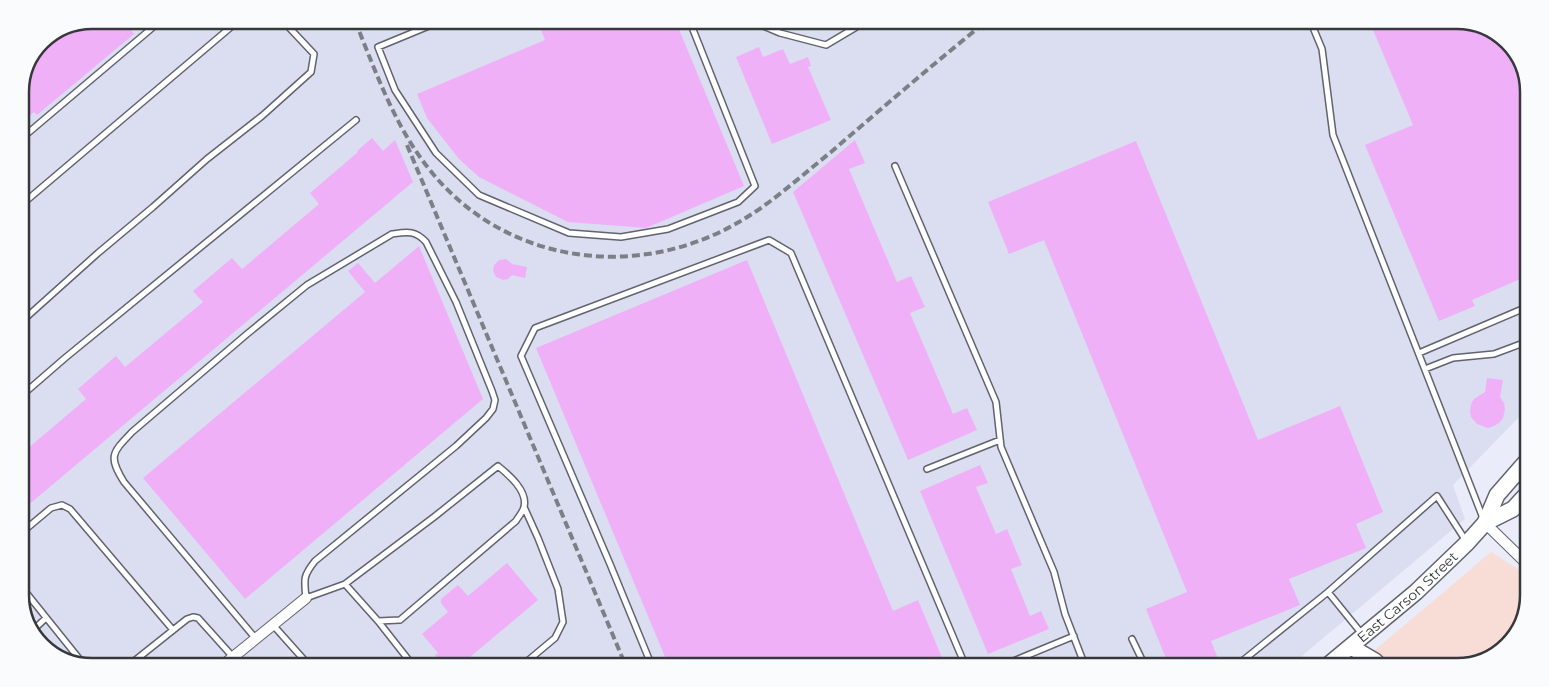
<svg xmlns="http://www.w3.org/2000/svg" width="1549" height="687" font-family="Montserrat,sans-serif">
<style>
.commercial{fill:#f7ddd6}
.built{fill:#dadef0}
.building{fill:#f0b0f8}
.lines{fill:none;stroke-linecap:round;stroke-linejoin:round}
.lane-casing{stroke:#61636d;stroke-width:8}
.street-casing{stroke:#61636d;stroke-width:12}
.secondary-casing{stroke:#61636d;stroke-width:18}
.lane{stroke:#fff;stroke-width:5}
.street{stroke:#fff;stroke-width:10}
.secondary{stroke:#fff;stroke-width:15}
.rail{stroke:#7d7f86;stroke-width:4;stroke-dasharray:8 4;stroke-linecap:butt}
.labels{text-anchor:middle;dominant-baseline:central;stroke-width:4;stroke-linejoin:round;paint-order:stroke}
.street-label{font-size:14px;fill:#37383c;stroke:#fafbfd}
.rim{fill:none;stroke:#37383c;stroke-width:2.5}
</style>
<rect width="100%" height="100%" fill="#eaedf9"/>
<path class="commercial" d="M 1491,552 L 1524,573 L 1523,623 L 1497,655 L 1458,667 L 1355,667 Z"/>
<path class="built" d="M 92,20 L 1485,26 L 1517,52 L 1529,87 L 1526,410 L 1453,485 L 1465,519 L 1290,666 L 64,661 L 32,635 L 20,600 L 20,87 L 41,41 Z"/>
<path class="building" d="M 92,20 L 123,20 L 134,34 L 37,115 L 34,112 L 27,118 L 20,109 L 20,87 L 41,41 Z
M 538,22 L 676,22 L 744,186 L 646,228 L 568,222 L 479,177 L 459,159 L 427,118 L 417,94 L 545,40 Z
M 1371,25 L 1485,26 L 1517,52 L 1529,87 L 1527,276 L 1472,300 L 1475,306 L 1439,321 L 1365,145 L 1413,125 Z
M 759,47 L 763,57 L 783,49 L 790,64 L 808,57 L 811,66 L 808,67 L 831,120 L 772,144 L 736,57 Z
M 372,138 L 383,151 L 395,140 L 413,182 L 20,512 L 20,455 L 86,399 L 78,389 L 116,356 L 125,367 L 203,302 L 193,291 L 232,258 L 242,269 L 319,204 L 310,193 L 358,152 L 357,151 Z
M 855,140 L 865,163 L 849,169 L 897,282 L 911,276 L 925,307 L 910,313 L 953,414 L 967,408 L 977,430 L 908,460 L 793,192 Z
M 1136,141 L 1258,440 L 1340,406 L 1383,512 L 1356,524 L 1366,548 L 1289,579 L 1300,605 L 1211,641 L 1219,661 L 1206,666 L 1169,666 L 1146,609 L 1187,592 L 1044,240 L 1009,254 L 988,202 Z
M 419,246 L 483,399 L 245,599 L 143,478 L 365,292 L 348,271 L 358,263 L 375,283 Z
M 506,259 L 512,264 L 527,267 L 525,278 L 512,275 L 508,279 L 503,280 L 496,277 L 493,271 L 494,265 L 499,260 Z
M 747,260 L 893,611 L 918,600 L 945,665 L 668,664 L 536,348 Z
M 1487,378 L 1503,380 L 1500,397 L 1504,403 L 1505,409 L 1503,418 L 1499,423 L 1494,426 L 1488,428 L 1477,424 L 1471,417 L 1470,411 L 1471,404 L 1474,399 L 1485,392 Z
M 980,465 L 988,483 L 976,487 L 996,534 L 1007,529 L 1022,565 L 1011,569 L 1030,616 L 1041,611 L 1049,629 L 988,654 L 920,491 Z
M 507,563 L 538,600 L 463,663 L 442,663 L 435,655 L 438,653 L 422,634 L 448,612 L 441,603 L 441,599 L 458,585 L 468,596 Z"/>
<g class="lines">
<g class="lane-casing">
<path id="lane" d="M 441,21 L 378,47 L 395,90 L 436,153 L 479,195 L 569,233 L 621,237 L 668,229 L 738,202 L 755,186 L 690,22
M 756,23 L 780,33 L 826,45 L 863,23
M 1312,25 L 1322,49 L 1333,135 L 1483,518
M 20,124 L 28,133 L 152,28 L 145,20
M 895,166 L 996,402 L 1001,447 L 1054,572 L 1065,614 L 1085,666
M 20,206 L 238,21
M 20,323 L 98,253 L 153,207 L 207,159 L 262,116 L 311,72 L 314,54 L 283,21
M 1419,353 L 1527,307
M 1425,369 L 1453,358 L 1494,354 L 1526,342
M 20,397 L 65,358 L 356,120
M 927,469 L 1000,440
M 524,507 L 538,538 L 558,589 L 563,622 L 555,638 L 525,663
M 20,534 L 51,508 L 62,505 L 70,509 L 173,630
M 20,585 L 81,661
M 1328,592 L 1437,496 L 1466,541
M 1523,617 L 1523,616
M 378,621 L 411,663
M 273,625 L 306,662
M 31,632 L 46,618
M 256,639 L 124,482 C 108,456 112,453 132,432 L 247,334 L 307,285 L 392,234 C 407,232 415,230 426,242 L 456,302 L 492,391 L 495,400 L 493,409 L 486,418 L 456,446 L 315,561 C 303,576 304,579 306,598 L 345,584 L 378,621 L 400,620 L 516,521 C 518,517 523,512 524,507 C 528,491 509,475 498,466 L 434,517 L 345,584
M 1132,639 L 1145,666
M 133,662 L 187,619 L 193,617 L 198,618 L 233,657
M 1011,662 L 1074,636
M 651,664 L 610,564 L 521,356 L 535,328 L 769,240 L 791,253 L 965,665
M 1236,666 L 1328,592 L 1362,634"/>
</g>
<g class="street-casing">
<path id="street" d="M 1485,523 L 1524,561
M 227,662 L 306,598"/>
</g>
<g class="secondary-casing">
<g id="secondary">
<path d="M 1485,523 L 1513,509 L 1525,496"/>
<path d="M 1351,647 L 1375,661 L 1381,667"/>
<path id="s1" d="M 1327,666 L 1416,592 L 1467,543 L 1485,523 L 1497,495 L 1525,463"/>
</g>
</g>
<use href="#lane" class="lane"/>
<use href="#street" class="street"/>
<use href="#secondary" class="secondary"/>
<path class="rail" d="M 355,21 C 376,72 394,125 429,169 C 504,264 636,282 739,222 C 772,203 801,176 831,152 C 881,109 931,66 983,24
M 407,145 L 625,664"/>
</g>
<g class="labels">
<g class="street-label">
<text stroke="none"><textPath href="#s1" startOffset="106">East Carson Street</textPath></text>
</g>
</g>
<path d="M0 0H1549V687H0ZM92 29H1457A63 63 0 0 1 1520 92V595A63 63 0 0 1 1457 658H92A63 63 0 0 1 29 595V92A63 63 0 0 1 92 29Z" fill="#fafbfd" fill-rule="evenodd"/>
<path class="rim" d="M92 29H1457A63 63 0 0 1 1520 92V595A63 63 0 0 1 1457 658H92A63 63 0 0 1 29 595V92A63 63 0 0 1 92 29Z"/>
</svg>
